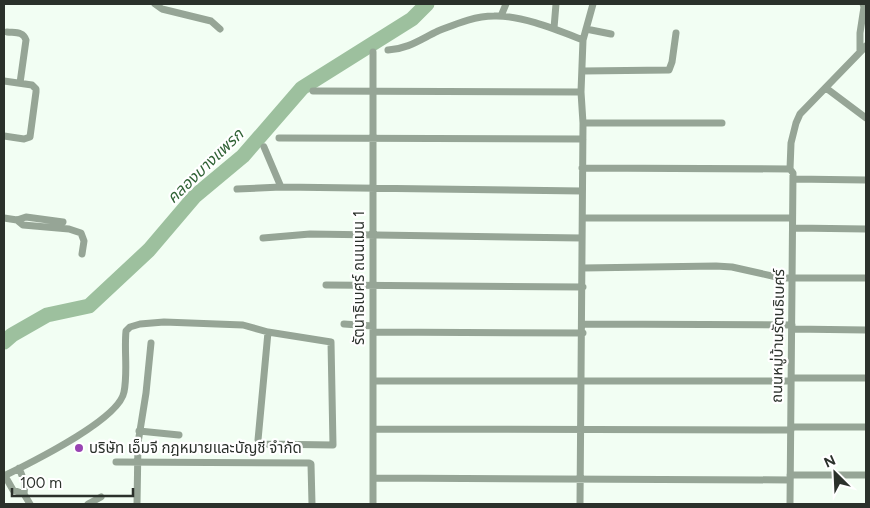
<svg xmlns="http://www.w3.org/2000/svg" width="870" height="508" font-family="Figtree,'Noto Sans Thai',sans-serif">
<style>
.lines{fill:none;stroke-linecap:round;stroke-linejoin:round}
.river{stroke:#9dc09e;stroke-width:15}
.minor{stroke:#96a596;stroke-width:7}
.poi-dot{fill:#9844b2;stroke:#fff;stroke-width:2}
.labels{text-anchor:middle;dominant-baseline:central;stroke-width:4.5;stroke-linejoin:round;paint-order:stroke}
.street-label{font-size:15px;fill:#2b312b;stroke:#fff}
.poi-label{font-size:15px;fill:#2b312b;stroke:#fff;text-anchor:start}
.water-label{font-size:16px;font-style:italic;fill:#306235;stroke:#fff}
</style>
<rect width="100%" height="100%" fill="#f2fef3"/>
<g class="lines">
<path class="river" d="M 4,342 L 12,335 L 47,315 L 89,306 L 149,250 L 195,196 L 243,156 L 302,88 L 412,19 L 427,4"/>
<path class="minor" d="M 155,4 L 162,9 L 211,21 L 220,29
M 501,16 L 506,4
M 554,28 L 556,4
M 586,29 L 611,34
M 7,32 C 15,33 23,31 26,40 L 20,83
M 583,40 L 593,4
M 388,50 C 408,49 421,39 438,31 C 456,24 474,16 494,16 C 521,15 557,30 583,40 L 581,92 L 583,123 L 580,504
M 860,52 L 860,33 L 864,7 L 863,4
M 583,71 L 669,70 L 672,62 L 676,33
M 4,81 L 32,85 L 36,89 L 36,92 L 30,137 L 24,139 L 4,136
M 826,88 L 866,118
M 313,91 L 581,92
M 583,123 L 722,123
M 279,138 L 583,139
M 264,147 L 281,187 L 582,191
M 582,168 L 790,169
M 793,179 L 866,180
M 237,189 L 281,187
M 4,218 L 17,220 L 26,217 L 63,222
M 583,218 L 792,218
M 17,220 L 23,225 L 69,229 L 81,233 L 84,241 L 82,254
M 794,228 L 866,229
M 263,238 L 310,234 L 582,238
M 583,268 L 716,266 L 732,267 L 781,278 L 866,278
M 326,285 L 583,287
M 344,324 L 373,326
M 583,324 L 792,325
M 792,329 L 866,330
M 373,332 L 583,333
M 791,378 L 866,378
M 373,381 L 791,381
M 791,427 L 866,427
M 373,429 L 791,430
M 139,431 L 179,435
M 116,462 L 309,463 L 311,464 L 312,504
M 19,468 L 25,483 L 24,494 L 30,504
M 790,475 L 866,475
M 4,476 C 30,463 119,420 124,392 C 128,372 124,351 126,331 L 130,327 L 140,324 L 164,322 L 243,325 L 268,332 L 258,440 L 264,444 L 333,445 L 331,342 L 268,332
M 5,476 L 13,490 L 24,494
M 373,478 L 790,480
M 88,504 L 101,497
M 137,504 L 138,443 L 146,393 L 151,343
M 373,504 L 373,52
M 790,504 L 793,173 L 790,169 L 791,143 L 796,123 L 800,114 L 866,46"/>
</g>
<circle class="poi-dot" cx="79" cy="448" r="5"/>
<g class="labels">
<g class="street-label">
<text transform="translate(359 278) rotate(-90)">รัตนาธิเบศร์ ถนนเมน 1</text>
<text transform="translate(778 336) rotate(-89)">ถนนหมู่บ้านรัตนธิเบศร์</text>
</g>
<g class="poi-label">
<text x="89" y="448">บริษัท เอ็มจี กฎหมายและบัญชี จำกัด</text>
</g>
<g class="water-label">
<text transform="translate(205 166) rotate(-44)">คลองบางแพรก</text>
</g>
</g>
<rect width="870" height="508" fill="none" stroke="#2b312b" stroke-width="10"/>
<g transform="translate(835 473) rotate(336)" stroke="#ffffff" stroke-width="4" paint-order="stroke">
<path d="M0-4L9 19L0 12L-9 19Z" fill="#2b312b"/>
<text y="-8" font-size="14" font-weight="bold" text-anchor="middle" fill="#2b312b">N</text>
</g>
<path d="M12 488v8h121v-8" fill="none" stroke="#2b312b" stroke-width="2.5"/>
<text x="20" y="488" font-size="15" fill="#2b312b" stroke="#ffffff" stroke-width="4" paint-order="stroke">100 m</text>
</svg>
